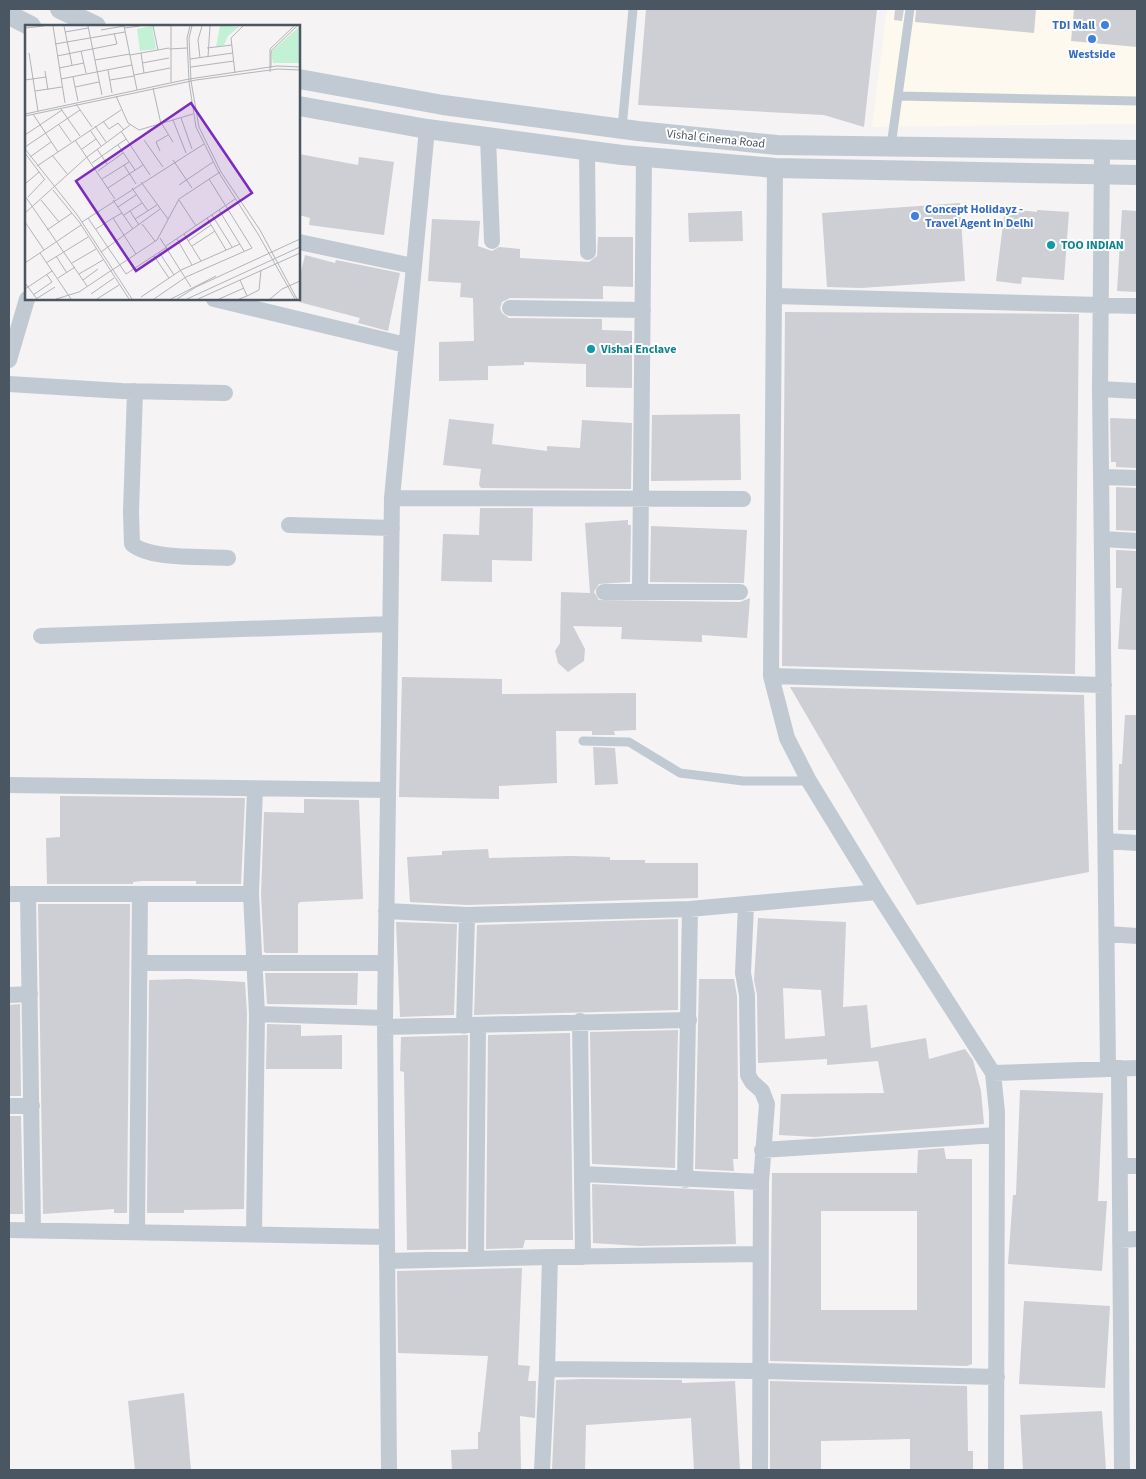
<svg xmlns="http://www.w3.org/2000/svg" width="1146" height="1479" font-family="'Source Sans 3',sans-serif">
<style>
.commercial{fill:#fdf9ef}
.building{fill:#cdcfd5;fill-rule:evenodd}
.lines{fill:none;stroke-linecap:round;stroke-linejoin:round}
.service{stroke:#c1cad2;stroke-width:9}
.minor{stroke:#c1cad2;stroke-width:16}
.tertiary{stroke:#c1cad2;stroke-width:20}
.shop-dot{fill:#3f7fe0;stroke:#fff;stroke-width:2}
.culture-dot{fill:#0f9aa8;stroke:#fff;stroke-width:2}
.labels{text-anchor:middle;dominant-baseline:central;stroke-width:4;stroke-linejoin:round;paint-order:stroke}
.shop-label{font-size:12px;font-weight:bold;fill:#366cbe;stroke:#fff;text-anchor:end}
.street-label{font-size:12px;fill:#4a5661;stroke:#fff}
.culture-label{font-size:12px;font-weight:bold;fill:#0d838f;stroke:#fff;text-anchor:start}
.inset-road{fill:none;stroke:#b1b4b9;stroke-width:1}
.view{fill:#7b2cbf;fill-opacity:0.15;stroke:#7b2cbf;stroke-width:2.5}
.inset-edge{fill:none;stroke:#4a5661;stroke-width:2.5}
</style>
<rect width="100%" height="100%" fill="#f5f3f3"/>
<path class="commercial" d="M 887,9 L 1137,9 L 1137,124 L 872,127 Z"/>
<path class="building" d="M 646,9 L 877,9 L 864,127 L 824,115 L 638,105 Z
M 895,9 L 904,9 L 902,21 L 894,20 Z
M 916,9 L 1036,9 L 1034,33 L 915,22 Z
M 1074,9 L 1137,9 L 1137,47 L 1071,41 Z
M 299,154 L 358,165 L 359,157 L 394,162 L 384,235 L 309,225 L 310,218 L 299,215 Z
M 960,203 L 965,281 L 861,288 L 827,287 L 822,213 Z
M 1005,208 L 1037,212 L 1037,210 L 1069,212 L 1064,280 L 1022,277 L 1021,284 L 996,281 Z
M 1122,210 L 1137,211 L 1137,292 L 1117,291 Z
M 742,211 L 743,241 L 689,242 L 688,213 Z
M 432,219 L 480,221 L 478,246 L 492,251 L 499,247 L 520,249 L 520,258 L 589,262 L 597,256 L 598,237 L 633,237 L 633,287 L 603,286 L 603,299 L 510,298 L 502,302 L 500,308 L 502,313 L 509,318 L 602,319 L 602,330 L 632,331 L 632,388 L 586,387 L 586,364 L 524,362 L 524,365 L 488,366 L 488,380 L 439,381 L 439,342 L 474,341 L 473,298 L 460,297 L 461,283 L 428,281 Z
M 305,255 L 335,263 L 336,260 L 400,273 L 388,331 L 358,323 L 360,318 L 299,302 L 299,280 Z
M 785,312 L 1079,314 L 1075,674 L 782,666 Z
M 740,414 L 741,480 L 651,481 L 652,415 Z
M 1110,418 L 1137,419 L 1137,468 L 1116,467 L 1116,462 L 1111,462 Z
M 449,419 L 494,424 L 492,444 L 547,451 L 547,446 L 580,448 L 582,420 L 632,423 L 631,489 L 481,488 L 479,485 L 481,469 L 443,465 Z
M 1116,487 L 1137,488 L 1137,531 L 1116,530 Z
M 480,508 L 533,508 L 532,561 L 492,560 L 492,582 L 441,581 L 443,534 L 479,535 Z
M 628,520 L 628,525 L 631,525 L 630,582 L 599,584 L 594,592 L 599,600 L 740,602 L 750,598 L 747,638 L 702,635 L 702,642 L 621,639 L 622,627 L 573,626 L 585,649 L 584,661 L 568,672 L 558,663 L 555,651 L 560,643 L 561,592 L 590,593 L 585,523 Z
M 651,526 L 747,530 L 744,583 L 650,582 Z
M 1116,550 L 1137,551 L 1137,650 L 1118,649 L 1122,588 L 1116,588 Z
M 402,677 L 502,679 L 502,694 L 636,693 L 636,730 L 614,731 L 615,735 L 592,735 L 592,731 L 556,731 L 557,783 L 499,786 L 499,799 L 399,797 Z
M 790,687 L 1084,695 L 1089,872 L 917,905 Z
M 1125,715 L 1137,715 L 1137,830 L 1118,830 L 1119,764 L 1122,764 Z
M 593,747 L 615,748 L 618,784 L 595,785 Z
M 60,796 L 245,798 L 241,884 L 196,884 L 196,881 L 142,881 L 133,882 L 133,884 L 47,884 L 46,838 L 60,837 Z
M 304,799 L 359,800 L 363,899 L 300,902 L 298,904 L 298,953 L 266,953 L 264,952 L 261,894 L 264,812 L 304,813 Z
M 488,849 L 489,858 L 570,856 L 610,857 L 610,860 L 645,860 L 645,863 L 698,863 L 698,898 L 467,905 L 410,902 L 407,857 L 442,855 L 442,851 Z
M 38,904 L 130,904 L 127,1213 L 114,1213 L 114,1209 L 43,1214 Z
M 758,918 L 846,922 L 843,1007 L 867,1005 L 871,1048 L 926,1038 L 929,1059 L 965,1049 L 973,1060 L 981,1091 L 984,1124 L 815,1137 L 779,1135 L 781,1094 L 884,1093 L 878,1061 L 827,1065 L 827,1059 L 758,1063 L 757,995 L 754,980 ZM 783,988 L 821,990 L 825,1036 L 785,1039 Z
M 678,919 L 678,1010 L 474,1015 L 477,925 Z
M 396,922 L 457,924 L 454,1015 L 400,1017 Z
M 265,973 L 358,973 L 357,1005 L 267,1004 Z
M 189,979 L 245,982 L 247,1014 L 244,1209 L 184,1210 L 184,1213 L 147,1213 L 149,980 Z
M 699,979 L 734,979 L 737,996 L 738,1093 L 738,1159 L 733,1159 L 734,1171 L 695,1169 Z
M 20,1004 L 21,1096 L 9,1096 L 9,1005 Z
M 267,1024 L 301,1025 L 301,1036 L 342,1035 L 342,1069 L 266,1069 Z
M 678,1030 L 675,1168 L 592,1164 L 590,1032 Z
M 570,1033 L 573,1240 L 525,1240 L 523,1248 L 486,1249 L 488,1035 Z
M 468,1035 L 466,1249 L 407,1250 L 404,1072 L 400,1071 L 401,1037 Z
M 1020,1090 L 1103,1093 L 1098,1201 L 1107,1201 L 1102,1271 L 1008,1264 L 1013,1195 L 1016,1195 Z
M 9,1116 L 21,1116 L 23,1214 L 9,1214 Z
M 944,1148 L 946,1159 L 972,1159 L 972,1364 L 967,1366 L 770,1361 L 772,1173 L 917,1173 L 918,1150 ZM 821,1211 L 917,1211 L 917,1310 L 821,1310 Z
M 592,1184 L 734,1191 L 736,1244 L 639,1246 L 593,1243 Z
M 522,1268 L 518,1365 L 530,1366 L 528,1381 L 536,1381 L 535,1418 L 520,1416 L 521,1470 L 452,1470 L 451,1450 L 478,1449 L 478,1432 L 480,1432 L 488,1356 L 398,1353 L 397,1271 Z
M 1024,1301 L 1110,1306 L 1105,1388 L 1019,1384 Z
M 582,1379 L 682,1380 L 682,1383 L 735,1381 L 740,1470 L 694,1470 L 691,1418 L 586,1425 L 585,1470 L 552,1470 L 556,1380 Z
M 770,1381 L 967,1386 L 968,1451 L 973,1451 L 973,1470 L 910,1470 L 910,1439 L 821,1441 L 821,1470 L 770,1470 Z
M 184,1393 L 191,1470 L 135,1470 L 128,1401 Z
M 1102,1411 L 1106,1470 L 1023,1470 L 1020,1415 Z"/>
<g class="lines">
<path class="service" d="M 898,96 L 1137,101
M 622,128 L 633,9
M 891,146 L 910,9
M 583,741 L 629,742 L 680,773 L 743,781 L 809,781"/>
<path class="minor" d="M 488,137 L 492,241
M 587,150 L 588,252
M 1102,151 L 1100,389 L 1108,1068
M 775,168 L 771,676 L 787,738 L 809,781 L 877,892 L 993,1073 L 997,1112 L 996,1470
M 299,242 L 413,266
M 774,296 L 1137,306
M 214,299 L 406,345
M 510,308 L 643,310
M 9,360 L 27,299
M 9,384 L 122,391 L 225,393
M 1100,389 L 1137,391
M 135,391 L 131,512 L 132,544 C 150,560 203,556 228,558
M 1101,477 L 1137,478
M 392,498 L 743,499
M 289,525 L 392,528
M 1102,539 L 1137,541
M 640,591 L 644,157
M 604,592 L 740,592
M 41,636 L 390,624
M 771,676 L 1104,685
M 9,785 L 388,790
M 1106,841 L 1137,843
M 9,894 L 251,894
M 28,894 L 33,1230
M 746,905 L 743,973 L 747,995 L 748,1075 L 752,1082 L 762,1091 L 767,1104 L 761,1182 L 760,1470
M 386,911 L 467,915 L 690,909 L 877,892
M 1107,934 L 1137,936
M 140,963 L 386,963
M 9,995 L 30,994
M 257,1014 L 385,1018
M 580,1021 L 583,1257
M 464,1026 L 467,915
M 385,1027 L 689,1020
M 1119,1068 L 1122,1470
M 993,1073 L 1137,1068
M 9,1106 L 32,1106
M 762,1150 L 997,1135
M 1120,1166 L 1137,1166
M 582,1174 L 761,1182
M 685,1180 L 690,909
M 9,1230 L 387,1237
M 137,1232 L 140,894
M 254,1234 L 257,1014 L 251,894 L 255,789
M 1120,1240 L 1137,1239
M 476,1259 L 478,1026
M 387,1261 L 550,1257
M 547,1369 L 550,1257 L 760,1254
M 389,1470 L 385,1018 L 392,498 L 427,129
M 542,1470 L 547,1369 L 759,1371 L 997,1377"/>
<path class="tertiary" d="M 60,9 L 96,26
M 9,15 L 31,26
M 299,79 L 443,105 L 638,131 L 777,145 L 1137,150
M 299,106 L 427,129 L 622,155 L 775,168 L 1137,175"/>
</g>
<g class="shop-dot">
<circle cx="1105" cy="25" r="5"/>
<circle cx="1092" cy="39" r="5"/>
<circle cx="915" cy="216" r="5"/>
</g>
<g class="culture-dot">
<circle cx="1051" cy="245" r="5"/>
<circle cx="591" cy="349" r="5"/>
</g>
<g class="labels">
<g class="shop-label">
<text x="1095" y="25">TDI Mall</text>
<text x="1092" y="54" text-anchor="middle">Westside</text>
<text x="925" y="209" text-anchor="start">Concept Holidayz -<tspan x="925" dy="14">Travel Agent in Delhi</tspan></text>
</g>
<g class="street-label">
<text transform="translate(716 139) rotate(6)">Vishal Cinema Road</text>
</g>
<g class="culture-label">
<text x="1061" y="245">TOO INDIAN</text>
<text x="601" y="349">Vishai Enclave</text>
</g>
</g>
<g transform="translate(25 25)">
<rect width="275" height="275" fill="#f5f3f3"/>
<path d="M 127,1 L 131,24 L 115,26 L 112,4 ZM 195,1 L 214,2 L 203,11 L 199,20 L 191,22 ZM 275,1 L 275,38 L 248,38 L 246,27 Z" fill="#c3f1d5"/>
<path class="inset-road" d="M 28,1 L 40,78M 39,1 L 47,40M 63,1 L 77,70M 99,1 L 112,65M 128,1 L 133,25M 146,1 L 146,57M 165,1 L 162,13 L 164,57 L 171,102 L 194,148 L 233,209 L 270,274M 167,1 L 164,13 L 166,56 L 174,102 L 196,147 L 235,205 L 272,274M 0,3 L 19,1M 99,3 L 115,1M 76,5 L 99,1M 40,7 L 63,3M 30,19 L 100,7M 182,23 L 207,20M 144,24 L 162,23M 56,26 L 61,48M 4,28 L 13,86M 116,28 L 119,48M 105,30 L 144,23M 32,31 L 92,19 L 89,8M 183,32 L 185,1M 175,33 L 173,15 L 177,1M 165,34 L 208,28M 70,35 L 105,29M 117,38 L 144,33M 166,42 L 209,36M 34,43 L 59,38M 246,43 L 246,26 L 272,1M 83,45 L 87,68M 20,46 L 23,65M 245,47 L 245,24 L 269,1M 210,48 L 206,13 L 218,1M 109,50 L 145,43M 48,52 L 53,76M 36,54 L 107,40M 0,55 L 21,52M 85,55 L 109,51M 50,62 L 74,57M 128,63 L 136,99M 10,66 L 37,62M 91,71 L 103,98 L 114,105 L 168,89M 51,79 L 67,102M 36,84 L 55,111M 0,89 L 164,54 L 252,41 L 275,42M 8,89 L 33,127M 0,91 L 171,55 L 253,44 L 275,45M 156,93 L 167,124M 148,95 L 161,128M 78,96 L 84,104 L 93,98 L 99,105M 137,99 L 148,117M 34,100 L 46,117M 70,101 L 81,117M 65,105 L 76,121M 96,106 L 125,150M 0,110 L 37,85M 50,115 L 90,174M 119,115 L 138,142M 93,120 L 110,145M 0,122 L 55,85M 0,124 L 53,191 L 107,274M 57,124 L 71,114M 72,124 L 82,139M 135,126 L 131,117 L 143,110M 0,128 L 20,155M 27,130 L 43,150M 5,132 L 26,117M 148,135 L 167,163M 67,138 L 101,114M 99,140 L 111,159M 12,141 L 96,85M 73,146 L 98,128M 77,154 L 104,137M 116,157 L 143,194M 0,159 L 14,147M 154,160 L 188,137M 83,163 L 118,140M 107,163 L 123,186M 28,165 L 55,198 L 104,274M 0,171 L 62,261M 3,172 L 19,155M 16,175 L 34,197M 88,175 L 97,188M 154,175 L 171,201M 93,182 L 111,170M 194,185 L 219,226M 105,186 L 114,200M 0,188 L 62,132 L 105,100M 99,190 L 117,178M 187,190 L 207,222M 63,193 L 101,249 L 142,222M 88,193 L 97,188 L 108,204M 182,193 L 201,225M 110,194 L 132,180M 0,197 L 19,225M 57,197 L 179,119M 117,199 L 130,216M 71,204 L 88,193 L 111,229M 22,205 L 47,188M 159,209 L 176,236M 135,213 L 166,262M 152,214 L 167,240M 163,216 L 186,200M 141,221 L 210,174M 167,221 L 190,206M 76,227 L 135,184M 134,227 L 149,250M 15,228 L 46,274M 31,231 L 42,248M 129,231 L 144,253M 0,238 L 56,200M 21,238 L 63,212M 47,238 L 71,224M 54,249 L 78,235M 33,253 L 50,242M 58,255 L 73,244M 0,258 L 12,274M 0,264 L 27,246M 66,269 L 89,253M 8,270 L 27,257 L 22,250M 222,271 L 234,265 L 236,245M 116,272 L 156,245 L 215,219M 11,274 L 30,262M 31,274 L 54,267 L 132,215 L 154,174 L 195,147M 72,274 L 94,260M 129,274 L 161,252 L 227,223 L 184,154M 146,274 L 191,251M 152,274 L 171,262 L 275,214M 162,274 L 275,222M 173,274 L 275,228M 194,274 L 219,263M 214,274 L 222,271 L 215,255M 245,274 L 257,264 L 275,256"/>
<path class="view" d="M 166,78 L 227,168 L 111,246 L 51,156 Z"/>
<rect width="275" height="275" class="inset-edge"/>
</g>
<rect width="1146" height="1479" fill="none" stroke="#4a5661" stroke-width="20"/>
</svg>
